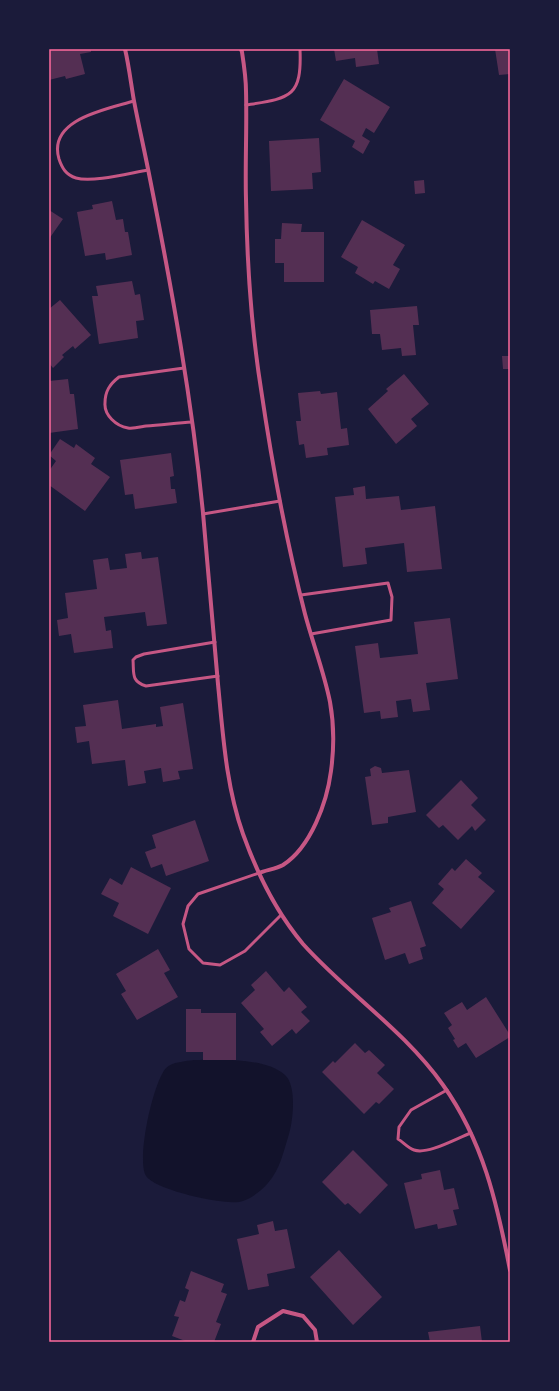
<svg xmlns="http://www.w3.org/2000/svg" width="559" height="1391" font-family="'Fira Sans Condensed',sans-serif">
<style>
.water{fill:#12122b}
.building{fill:#542f53}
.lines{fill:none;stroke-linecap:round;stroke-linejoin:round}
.service{stroke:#c65784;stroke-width:3}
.minor{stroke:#c65784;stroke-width:4}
.neatline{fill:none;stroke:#ff6b9d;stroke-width:1.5}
</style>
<rect width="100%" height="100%" fill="#1b1b3a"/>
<path class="water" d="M 194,1060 C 220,1060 265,1057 285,1075 C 297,1086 293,1120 289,1134 C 284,1150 280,1170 268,1183 C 262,1190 252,1198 243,1201 C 228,1207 155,1190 146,1176 C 136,1160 153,1082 166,1068 C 172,1062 186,1061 194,1060 Z"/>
<path class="building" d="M 49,49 L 91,49 L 91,52 L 80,54 L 85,74 L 66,79 L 65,76 L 49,80 Z
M 334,49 L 377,49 L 379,64 L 356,67 L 355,58 L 336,61 Z
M 495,49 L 510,49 L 510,74 L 499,75 Z
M 344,79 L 390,107 L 374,133 L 366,128 L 362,136 L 370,141 L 363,154 L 352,147 L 355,141 L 320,120 Z
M 319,138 L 321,172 L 312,173 L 313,189 L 271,191 L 269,141 Z
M 424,180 L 425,193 L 415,194 L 414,181 Z
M 112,201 L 116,220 L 123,219 L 125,232 L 128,232 L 132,255 L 106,260 L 105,253 L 85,256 L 77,212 L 93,209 L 92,205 Z
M 49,210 L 63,219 L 49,239 Z
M 362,220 L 405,245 L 393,265 L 400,269 L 389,289 L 375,281 L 373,284 L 355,273 L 358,267 L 341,257 Z
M 282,223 L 302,224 L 301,232 L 324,232 L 324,282 L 284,282 L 284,263 L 275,263 L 275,239 L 281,239 Z
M 132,281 L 135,295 L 140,294 L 144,320 L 136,321 L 138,338 L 99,344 L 92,296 L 98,296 L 96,286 Z
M 60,300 L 91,335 L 75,349 L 73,346 L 62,355 L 64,357 L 53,368 L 49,363 L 49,309 Z
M 417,306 L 419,325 L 413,325 L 416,355 L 402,356 L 401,348 L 382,350 L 380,334 L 372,334 L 370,310 Z
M 502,356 L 510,356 L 510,369 L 503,369 Z
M 404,374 L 429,404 L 411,419 L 417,426 L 396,444 L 368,409 L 388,391 L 386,389 Z
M 68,379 L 70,394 L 74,394 L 78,429 L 49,433 L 49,381 Z
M 320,391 L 321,394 L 337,392 L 341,429 L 347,428 L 349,445 L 327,448 L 328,455 L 306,458 L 304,444 L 299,445 L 296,421 L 301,421 L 298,393 Z
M 60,439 L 74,448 L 76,444 L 95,458 L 91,464 L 110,477 L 85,511 L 49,485 L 49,471 L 56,461 L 49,455 Z
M 171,453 L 174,476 L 170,477 L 171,489 L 175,489 L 177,503 L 135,509 L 133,494 L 125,495 L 120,460 Z
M 365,486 L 366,499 L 399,496 L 401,510 L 435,506 L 442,569 L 407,572 L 404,543 L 365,548 L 367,564 L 343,567 L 335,497 L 354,495 L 353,488 Z
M 141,552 L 142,559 L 158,557 L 167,624 L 147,626 L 145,612 L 104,617 L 106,631 L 111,630 L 113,648 L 74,653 L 71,634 L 59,636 L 57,620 L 68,618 L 65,593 L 97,589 L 93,560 L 108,558 L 110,570 L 127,568 L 125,554 Z
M 450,618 L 458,679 L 426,683 L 430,710 L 413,712 L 411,699 L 396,701 L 398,717 L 381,719 L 380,711 L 364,713 L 355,646 L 378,643 L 380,658 L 418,654 L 414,622 Z
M 118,700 L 122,729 L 156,724 L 156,727 L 163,726 L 160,707 L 183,703 L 193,769 L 178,771 L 180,779 L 163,782 L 161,768 L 144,771 L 146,783 L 128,786 L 125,760 L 92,764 L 89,741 L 77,743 L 75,727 L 86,726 L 83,705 Z
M 375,766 L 381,768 L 382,773 L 409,770 L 416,812 L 388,817 L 388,823 L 372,825 L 365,777 L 371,776 L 370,769 Z
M 461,780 L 478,798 L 471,805 L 486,820 L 475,831 L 472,826 L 458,840 L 443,825 L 439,828 L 426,815 Z
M 195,820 L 209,861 L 166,876 L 162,864 L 151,868 L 145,852 L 156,848 L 152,835 Z
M 466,859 L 482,873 L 478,877 L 495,891 L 461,929 L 432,903 L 444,889 L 438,884 L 452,868 L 455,871 Z
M 131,867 L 171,888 L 148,934 L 113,916 L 119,903 L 101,894 L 110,878 L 122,885 Z
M 411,901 L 426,946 L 420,948 L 423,959 L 409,964 L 405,953 L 385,960 L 372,918 L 391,912 L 389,908 Z
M 158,949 L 170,970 L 164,973 L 178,997 L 137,1020 L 121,994 L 126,991 L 116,974 Z
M 266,971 L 284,992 L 289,987 L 307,1007 L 301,1012 L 310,1021 L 296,1034 L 292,1029 L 272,1046 L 260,1032 L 264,1029 L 241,1003 L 255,990 L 251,985 Z
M 486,997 L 510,1035 L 510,1037 L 476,1058 L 466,1043 L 458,1048 L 453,1040 L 455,1039 L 448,1028 L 452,1025 L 444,1013 L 462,1002 L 467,1010 Z
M 186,1009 L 201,1009 L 201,1013 L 236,1013 L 236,1060 L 203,1060 L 203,1052 L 186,1052 Z
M 355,1043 L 365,1053 L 369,1050 L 385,1065 L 377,1073 L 394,1089 L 379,1104 L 376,1102 L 364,1114 L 322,1072 L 333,1061 L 335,1063 Z
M 353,1150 L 388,1185 L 360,1214 L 348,1203 L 345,1205 L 322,1182 Z
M 440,1170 L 444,1190 L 454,1188 L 459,1209 L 453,1210 L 457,1225 L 438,1229 L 437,1224 L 415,1229 L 404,1183 L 422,1179 L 421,1174 Z
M 273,1221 L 275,1231 L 287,1229 L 295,1268 L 267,1274 L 269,1286 L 248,1290 L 237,1239 L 259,1234 L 257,1225 Z
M 339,1250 L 382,1297 L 353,1325 L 310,1277 Z
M 191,1271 L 224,1284 L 221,1292 L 227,1294 L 216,1322 L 221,1324 L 214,1342 L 188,1342 L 172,1336 L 179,1317 L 174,1316 L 180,1300 L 185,1302 L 189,1290 L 185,1288 Z
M 480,1326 L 482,1342 L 430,1342 L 428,1332 Z"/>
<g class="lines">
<path class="service" d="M 134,101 C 108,109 47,119 59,159 C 62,168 66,175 76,178 C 92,183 130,173 148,170
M 246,105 C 290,98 302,98 300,49
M 184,368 L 119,377 C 110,384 105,391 105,403 C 104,415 116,426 128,428 C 133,429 140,427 146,426 C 161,425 177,423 192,422
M 203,514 L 280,501
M 301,595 L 388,583 L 392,597 L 391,620 L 311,634
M 215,642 L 144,654 L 136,657 L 133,660 C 134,674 131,681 146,686 L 218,676
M 259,873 L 198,894 L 188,906 L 183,924 L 189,949 L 203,963 L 220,965 L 245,951 L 281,915
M 447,1090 L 411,1110 L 399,1127 L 398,1139 C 403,1142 408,1148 414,1150 C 428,1155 457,1138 471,1133"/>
<path class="minor" d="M 125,49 C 129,66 131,84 134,101 C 139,127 145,153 150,179 C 172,290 192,400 203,513 C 208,570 213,627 218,684 C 223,735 226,786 243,834 C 257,873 276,912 303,944 C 347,993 404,1030 443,1085 C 483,1141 497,1203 510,1270
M 241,49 L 242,52 C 244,65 246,78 246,91 C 247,127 245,163 246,199 C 247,263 251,326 261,389 C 272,464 286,540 305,614 C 313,644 324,672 330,702 C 334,724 334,749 331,771 C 327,802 311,847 283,865 C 276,869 266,870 259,873
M 253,1342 L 258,1327 L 283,1311 L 303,1316 L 315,1330 L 317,1342"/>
</g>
<rect width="559" height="1391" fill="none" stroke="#1b1b3a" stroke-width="100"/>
<rect x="50" y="50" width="459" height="1291" class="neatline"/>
</svg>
